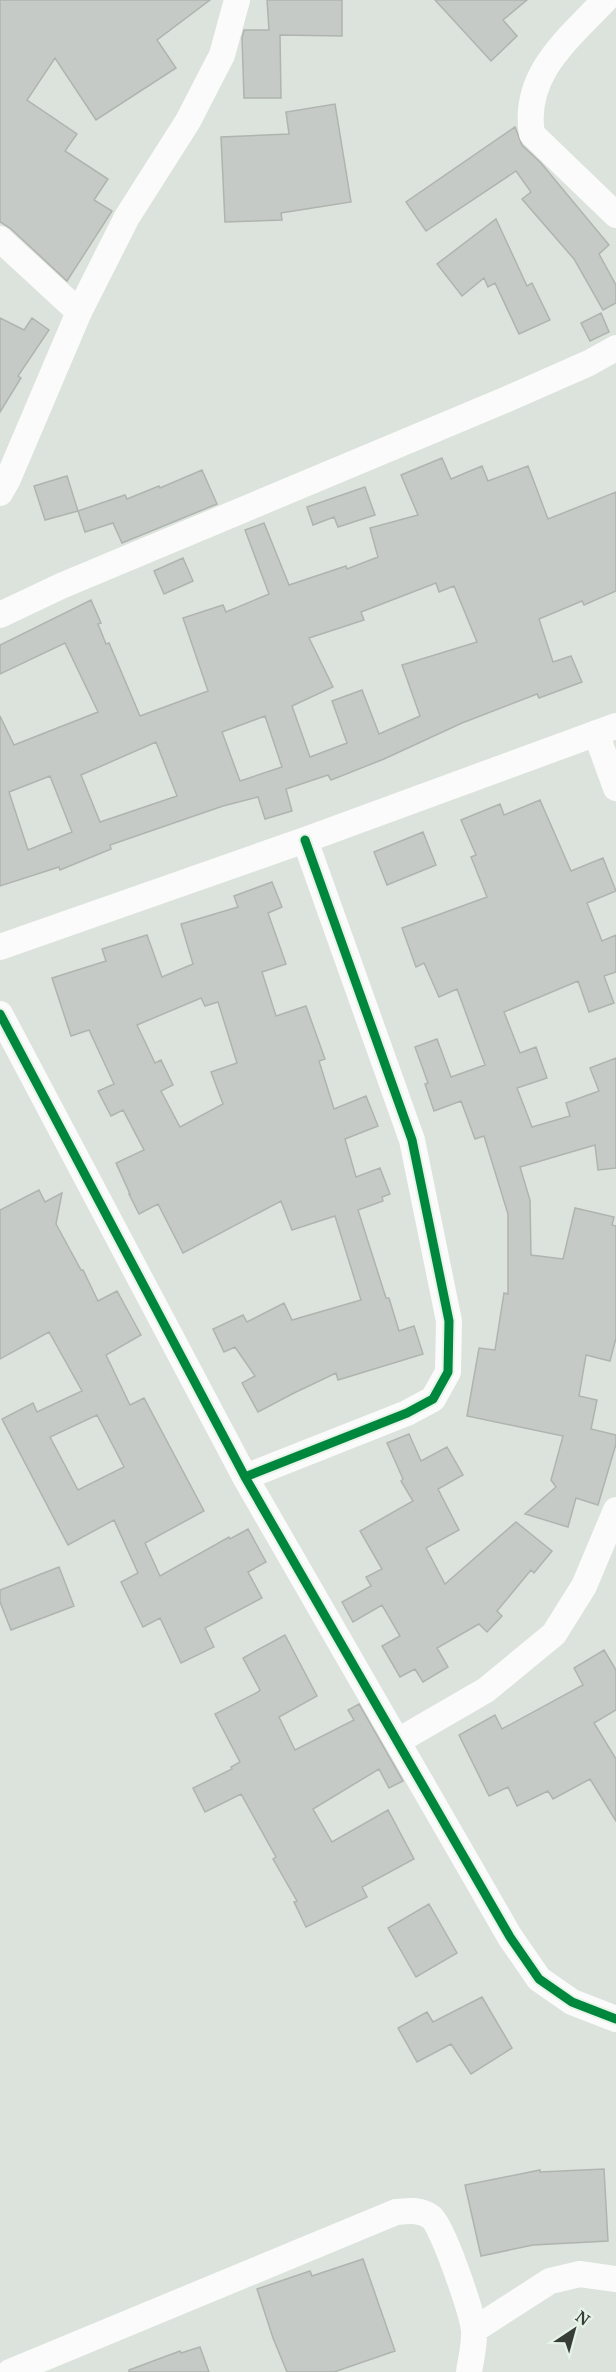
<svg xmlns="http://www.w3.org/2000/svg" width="616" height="2372" font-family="'Noto Serif',serif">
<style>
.building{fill:#c6cac6;stroke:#afb4af;stroke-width:1.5;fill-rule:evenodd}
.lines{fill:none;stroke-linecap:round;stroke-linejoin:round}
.minor{stroke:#fafbfa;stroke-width:26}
.cycleway-casing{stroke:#e6f3e7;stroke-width:13}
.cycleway{stroke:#00873e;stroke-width:9}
</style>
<rect width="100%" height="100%" fill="#dce2dc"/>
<path class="building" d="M 0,0 L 210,0 L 157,40 L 176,68 L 96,120 L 55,58 L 27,100 L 77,134 L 65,151 L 108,179 L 94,200 L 112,211 L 67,281 L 10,228 L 0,222 Z
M 267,0 L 342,0 L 342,36 L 280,35 L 281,98 L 244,98 L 242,38 L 244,30 L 269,30 Z
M 435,0 L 527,0 L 503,20 L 517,36 L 491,61 Z
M 335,104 L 351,202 L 281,213 L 282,220 L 225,222 L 221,137 L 289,134 L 286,112 Z
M 515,127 L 522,145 L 541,163 L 609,245 L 599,254 L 616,285 L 616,303 L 603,310 L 574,259 L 522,199 L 531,192 L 516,171 L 426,231 L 406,202 Z
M 496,219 L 527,286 L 532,283 L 550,320 L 519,334 L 495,283 L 488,287 L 484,278 L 462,296 L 437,264 Z
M 601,313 L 609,332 L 590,341 L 581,323 Z
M 0,318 L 24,330 L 32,318 L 49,330 L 18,376 L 21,378 L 0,412 Z
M 442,458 L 451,479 L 482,466 L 488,481 L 528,466 L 548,519 L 616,492 L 616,591 L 584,605 L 582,601 L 539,619 L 553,662 L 571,656 L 582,682 L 539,698 L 537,694 L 462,723 L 384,759 L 331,780 L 328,775 L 286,789 L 292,811 L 265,819 L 258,797 L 223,806 L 110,845 L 111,849 L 60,870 L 59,867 L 0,886 L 0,716 L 14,745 L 98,712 L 65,643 L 0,674 L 0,645 L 91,600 L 101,623 L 98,624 L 106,644 L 109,643 L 140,716 L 208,691 L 183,618 L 223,605 L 226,612 L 269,594 L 245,530 L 264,523 L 289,585 L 346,566 L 347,569 L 378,557 L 370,528 L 418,515 L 401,475 ZM 436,583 L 439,592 L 454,586 L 477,642 L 402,665 L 420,716 L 379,734 L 362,690 L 332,701 L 347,743 L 310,757 L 292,706 L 333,687 L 309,638 L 364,620 L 361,612 ZM 265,716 L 282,767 L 240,781 L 222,732 ZM 156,742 L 177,796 L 100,822 L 81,775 ZM 50,776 L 72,832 L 28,850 L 9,792 Z
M 202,470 L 217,504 L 122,543 L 113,523 L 85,532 L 78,511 L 125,495 L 127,499 L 159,486 L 160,488 Z
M 67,476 L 78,511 L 45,520 L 34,486 Z
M 365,487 L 375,515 L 338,527 L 334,517 L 313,525 L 307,507 Z
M 183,558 L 193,581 L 164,594 L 154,571 Z
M 540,800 L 571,871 L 603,858 L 616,891 L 587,903 L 602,941 L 616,935 L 616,972 L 604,976 L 614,1003 L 589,1012 L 578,981 L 504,1012 L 520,1053 L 536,1047 L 547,1078 L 517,1088 L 532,1127 L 570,1116 L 566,1103 L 599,1091 L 590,1068 L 616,1058 L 616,1168 L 598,1170 L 595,1145 L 520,1167 L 530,1200 L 531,1255 L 563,1259 L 575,1208 L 614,1217 L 612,1225 L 616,1226 L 616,1338 L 610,1361 L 586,1355 L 579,1396 L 597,1400 L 591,1429 L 616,1435 L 616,1444 L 598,1505 L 576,1498 L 568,1527 L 525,1514 L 556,1487 L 551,1480 L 563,1436 L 467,1416 L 479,1348 L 495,1350 L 504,1293 L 508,1294 L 508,1214 L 484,1136 L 475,1139 L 461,1101 L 434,1111 L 425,1084 L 428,1083 L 415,1047 L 437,1039 L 451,1077 L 485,1065 L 457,989 L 439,997 L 424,963 L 416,967 L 402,928 L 487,897 L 471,857 L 476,855 L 461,820 L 500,804 L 504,815 Z
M 423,832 L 436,865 L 387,885 L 374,852 Z
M 272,882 L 282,907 L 268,913 L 286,964 L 262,972 L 276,1016 L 306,1006 L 325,1059 L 319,1061 L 334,1109 L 366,1096 L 378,1126 L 345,1139 L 356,1177 L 380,1168 L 390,1194 L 382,1197 L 383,1201 L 358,1210 L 386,1298 L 389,1298 L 399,1331 L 414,1326 L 423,1354 L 338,1380 L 336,1373 L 294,1393 L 258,1412 L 242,1383 L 255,1376 L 235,1347 L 224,1352 L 213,1329 L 243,1315 L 247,1322 L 284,1303 L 292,1320 L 361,1300 L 335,1216 L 292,1230 L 281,1201 L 183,1253 L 158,1204 L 139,1214 L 129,1194 L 130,1194 L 116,1163 L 144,1150 L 123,1110 L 111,1116 L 98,1091 L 114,1084 L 89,1030 L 71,1036 L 52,978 L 106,961 L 102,949 L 147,935 L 162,977 L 193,964 L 181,924 L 238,907 L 234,896 ZM 201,998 L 205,1006 L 218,1002 L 237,1063 L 211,1072 L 223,1104 L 180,1127 L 161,1091 L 173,1085 L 161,1060 L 155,1063 L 137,1025 Z
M 39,1190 L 45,1202 L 62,1193 L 56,1224 L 81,1270 L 83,1270 L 98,1301 L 117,1291 L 141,1335 L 106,1355 L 130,1405 L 144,1398 L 204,1511 L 145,1543 L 160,1576 L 229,1537 L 230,1539 L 248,1529 L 266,1562 L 248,1572 L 262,1598 L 205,1628 L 214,1647 L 181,1663 L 160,1618 L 143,1627 L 121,1582 L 138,1573 L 114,1520 L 68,1545 L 2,1419 L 33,1403 L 37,1412 L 82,1391 L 49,1332 L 0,1359 L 0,1210 ZM 97,1415 L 124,1467 L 78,1490 L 50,1437 Z
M 409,1434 L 421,1461 L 447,1447 L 463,1475 L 438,1489 L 459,1530 L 426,1548 L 445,1584 L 516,1522 L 552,1551 L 534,1573 L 531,1570 L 497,1611 L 502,1616 L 487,1632 L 479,1624 L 437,1648 L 448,1667 L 423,1682 L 415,1669 L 400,1677 L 382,1646 L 400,1636 L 382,1605 L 353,1622 L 342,1602 L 371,1586 L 366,1577 L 382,1569 L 360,1531 L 413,1501 L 401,1481 L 403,1479 L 387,1443 Z
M 59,1567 L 74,1606 L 11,1630 L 0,1602 L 0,1590 Z
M 285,1635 L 317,1696 L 279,1717 L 295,1750 L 354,1720 L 348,1710 L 359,1704 L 403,1781 L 389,1788 L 379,1769 L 313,1809 L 332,1842 L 388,1810 L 414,1859 L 362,1887 L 367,1897 L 306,1927 L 294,1902 L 297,1901 L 273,1859 L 276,1857 L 241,1794 L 205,1812 L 193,1788 L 232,1769 L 231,1767 L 240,1762 L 215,1714 L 258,1692 L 260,1690 L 243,1658 Z
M 604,1650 L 616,1670 L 616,1710 L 594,1723 L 616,1759 L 616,1821 L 590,1779 L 553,1799 L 548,1791 L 517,1806 L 508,1787 L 489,1796 L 459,1735 L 495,1715 L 502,1729 L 583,1685 L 574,1668 Z
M 429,1904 L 457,1953 L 416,1977 L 388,1928 Z
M 482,1997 L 512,2048 L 471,2074 L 451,2044 L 417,2062 L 398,2028 L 427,2012 L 433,2022 Z
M 604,2169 L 608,2241 L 533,2245 L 481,2256 L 465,2185 L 540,2170 L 540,2172 Z
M 363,2259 L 395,2351 L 334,2372 L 287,2372 L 273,2338 L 257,2289 L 310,2271 L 312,2276 Z
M 200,2347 L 209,2372 L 129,2372 L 129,2370 L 180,2351 L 181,2353 Z"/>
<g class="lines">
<path class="minor" d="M 605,0 C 568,39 522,75 532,134 L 616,215
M 0,239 L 79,312
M 0,493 L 8,479 L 79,312 L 127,217 L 188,121 L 222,55 L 237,0
M 0,615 L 61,586 L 505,400 L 589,363 L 616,348
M 596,733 L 616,788
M 0,947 L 305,840 L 616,726
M 0,1014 L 245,1477 L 510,1937 L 539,1979 L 572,2002 L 616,2019
M 245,1477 L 407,1413 L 433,1399 L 448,1372 L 449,1321 L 412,1140 L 305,840
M 398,1741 L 486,1690 L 554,1634 L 584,1586 L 616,1510
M 474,2330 L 550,2281 L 580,2274 L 616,2279
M 10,2372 L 396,2212 C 408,2211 420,2209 431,2217 C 443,2226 472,2313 474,2330 C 475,2343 471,2359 469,2372"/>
<g class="cycleway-casing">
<path id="cycleway" d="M 0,1014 L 245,1477 L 510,1937 L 539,1979 L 572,2002 L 616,2019
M 245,1477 L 407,1413 L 433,1399 L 448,1372 L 449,1321 L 412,1140 L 305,840"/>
</g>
<use href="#cycleway" class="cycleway"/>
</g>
<g transform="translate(574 2330) rotate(36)" stroke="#e6f3e7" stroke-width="4.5" paint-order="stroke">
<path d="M0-4.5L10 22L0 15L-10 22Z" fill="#383d38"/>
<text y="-9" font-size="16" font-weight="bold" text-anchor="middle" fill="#383d38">N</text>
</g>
</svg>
